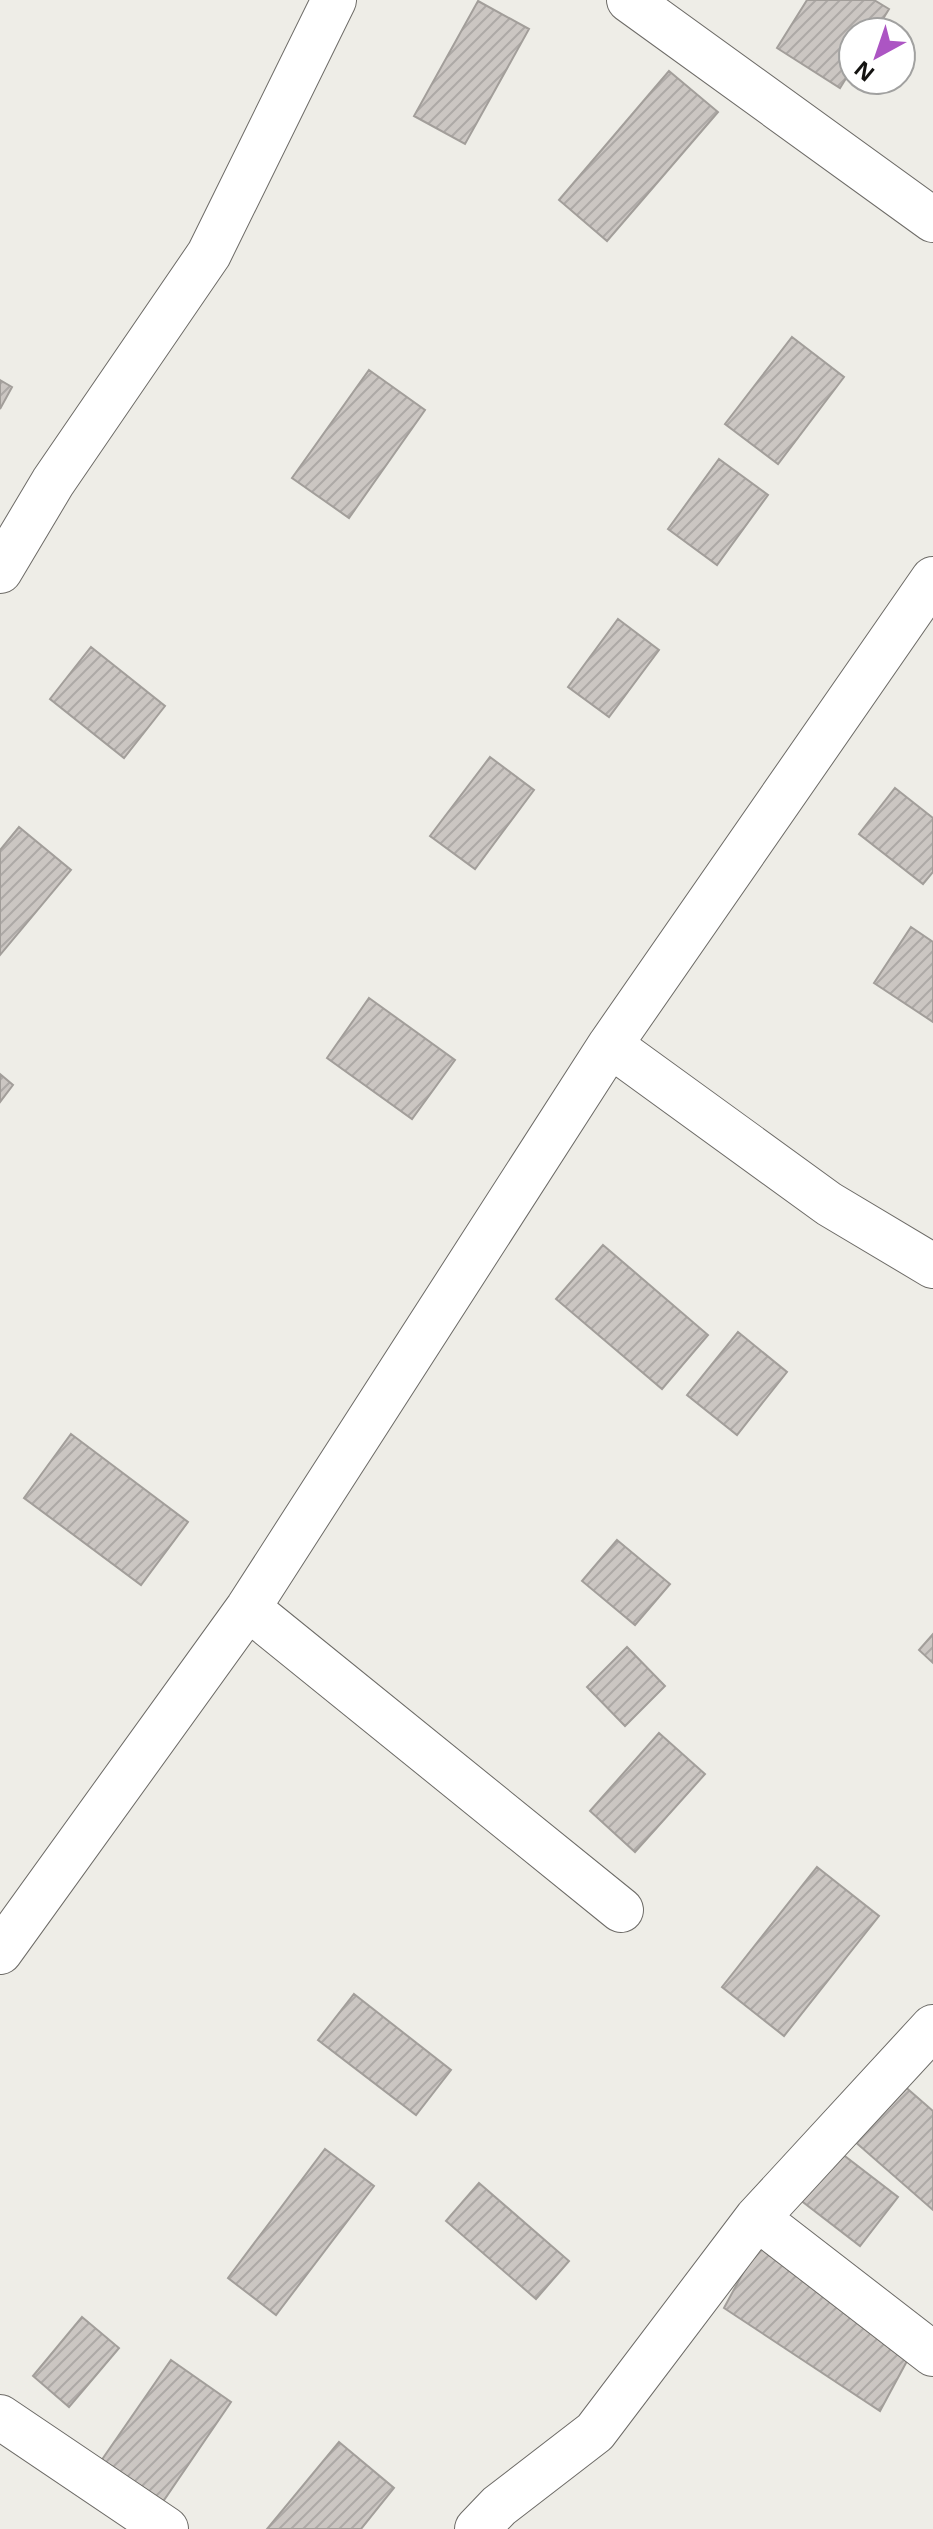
<svg xmlns="http://www.w3.org/2000/svg" width="933" height="2529" font-family="'Noto Sans',sans-serif">
<style>
.building{fill:url(#building-hatch);stroke:#a29e9a;stroke-width:2}
.lines{fill:none;stroke-linecap:round;stroke-linejoin:round}
.minor-casing{stroke:#6d6b67;stroke-width:46}
.minor{stroke:#fff;stroke-width:44}
</style>
<defs>
<pattern id="building-hatch" width="6" height="6" patternUnits="userSpaceOnUse" patternTransform="scale(2)"><rect width="6" height="6" fill="#cbc6c2"/><path d="M-1 1l2-2M0 6l6-6M5 7l2-2" fill="none" stroke="#ada9a6"/></pattern>
</defs>
<rect width="100%" height="100%" fill="#eeede7"/>
<path class="building" d="M 807,0 L 874,0 L 889,9 L 875,32 L 853,32 L 853,67 L 840,88 L 777,48 Z
M 478,1 L 529,29 L 465,144 L 414,116 Z
M 669,71 L 718,112 L 607,241 L 559,200 Z
M 792,337 L 844,377 L 778,464 L 725,424 Z
M 369,370 L 425,410 L 349,518 L 292,478 Z
M 0,380 L 12,387 L 0,409 Z
M 719,459 L 768,495 L 717,565 L 668,529 Z
M 618,619 L 659,650 L 609,717 L 568,687 Z
M 91,647 L 165,706 L 124,758 L 50,699 Z
M 490,757 L 534,790 L 475,869 L 430,836 Z
M 895,788 L 933,818 L 933,872 L 923,884 L 859,834 Z
M 19,827 L 71,870 L 0,955 L 0,850 Z
M 911,927 L 933,942 L 933,1022 L 874,983 Z
M 369,998 L 455,1060 L 412,1119 L 327,1058 Z
M 0,1074 L 13,1085 L 0,1102 Z
M 603,1245 L 708,1335 L 662,1389 L 556,1299 Z
M 738,1332 L 787,1372 L 737,1435 L 687,1395 Z
M 71,1434 L 188,1522 L 141,1585 L 24,1498 Z
M 617,1540 L 670,1584 L 635,1625 L 582,1581 Z
M 933,1634 L 933,1663 L 919,1650 Z
M 627,1647 L 665,1686 L 625,1726 L 587,1687 Z
M 659,1733 L 705,1774 L 635,1852 L 590,1811 Z
M 817,1867 L 879,1916 L 784,2036 L 722,1987 Z
M 354,1994 L 451,2070 L 416,2115 L 318,2040 Z
M 902,2084 L 933,2111 L 933,2210 L 853,2140 Z
M 325,2149 L 374,2186 L 276,2315 L 228,2278 Z
M 837,2150 L 898,2197 L 860,2246 L 799,2199 Z
M 479,2183 L 569,2261 L 536,2299 L 446,2221 Z
M 758,2245 L 914,2348 L 880,2411 L 724,2308 Z
M 82,2317 L 119,2348 L 69,2407 L 33,2376 Z
M 171,2360 L 231,2402 L 162,2503 L 101,2461 Z
M 339,2442 L 394,2488 L 361,2529 L 267,2529 Z"/>
<g class="lines">
<g class="minor-casing">
<path id="minor" d="M 629,0 L 933,220
M 0,571 L 53,482 L 209,254 L 334,0
M 610,1045 L 829,1204 L 933,1266
M 248,1608 L 621,1910
M 0,1952 L 248,1608 L 610,1045 L 933,579
M 757,2218 L 933,2354
M 0,2417 L 166,2529
M 477,2529 L 499,2506 L 595,2432 L 757,2218 L 933,2027"/>
</g>
<use href="#minor" class="minor"/>
</g>
<g transform="translate(877 56) rotate(220)"><circle r="38" fill="#ffffff" stroke="#a1a1a0" stroke-width="2"/>
<path d="M0-6L14 30L0 20L-14 30Z" fill="#ac55c3"/>
<text y="-12" font-size="22" font-weight="bold" text-anchor="middle" fill="#141311">N</text>
</g>
</svg>
